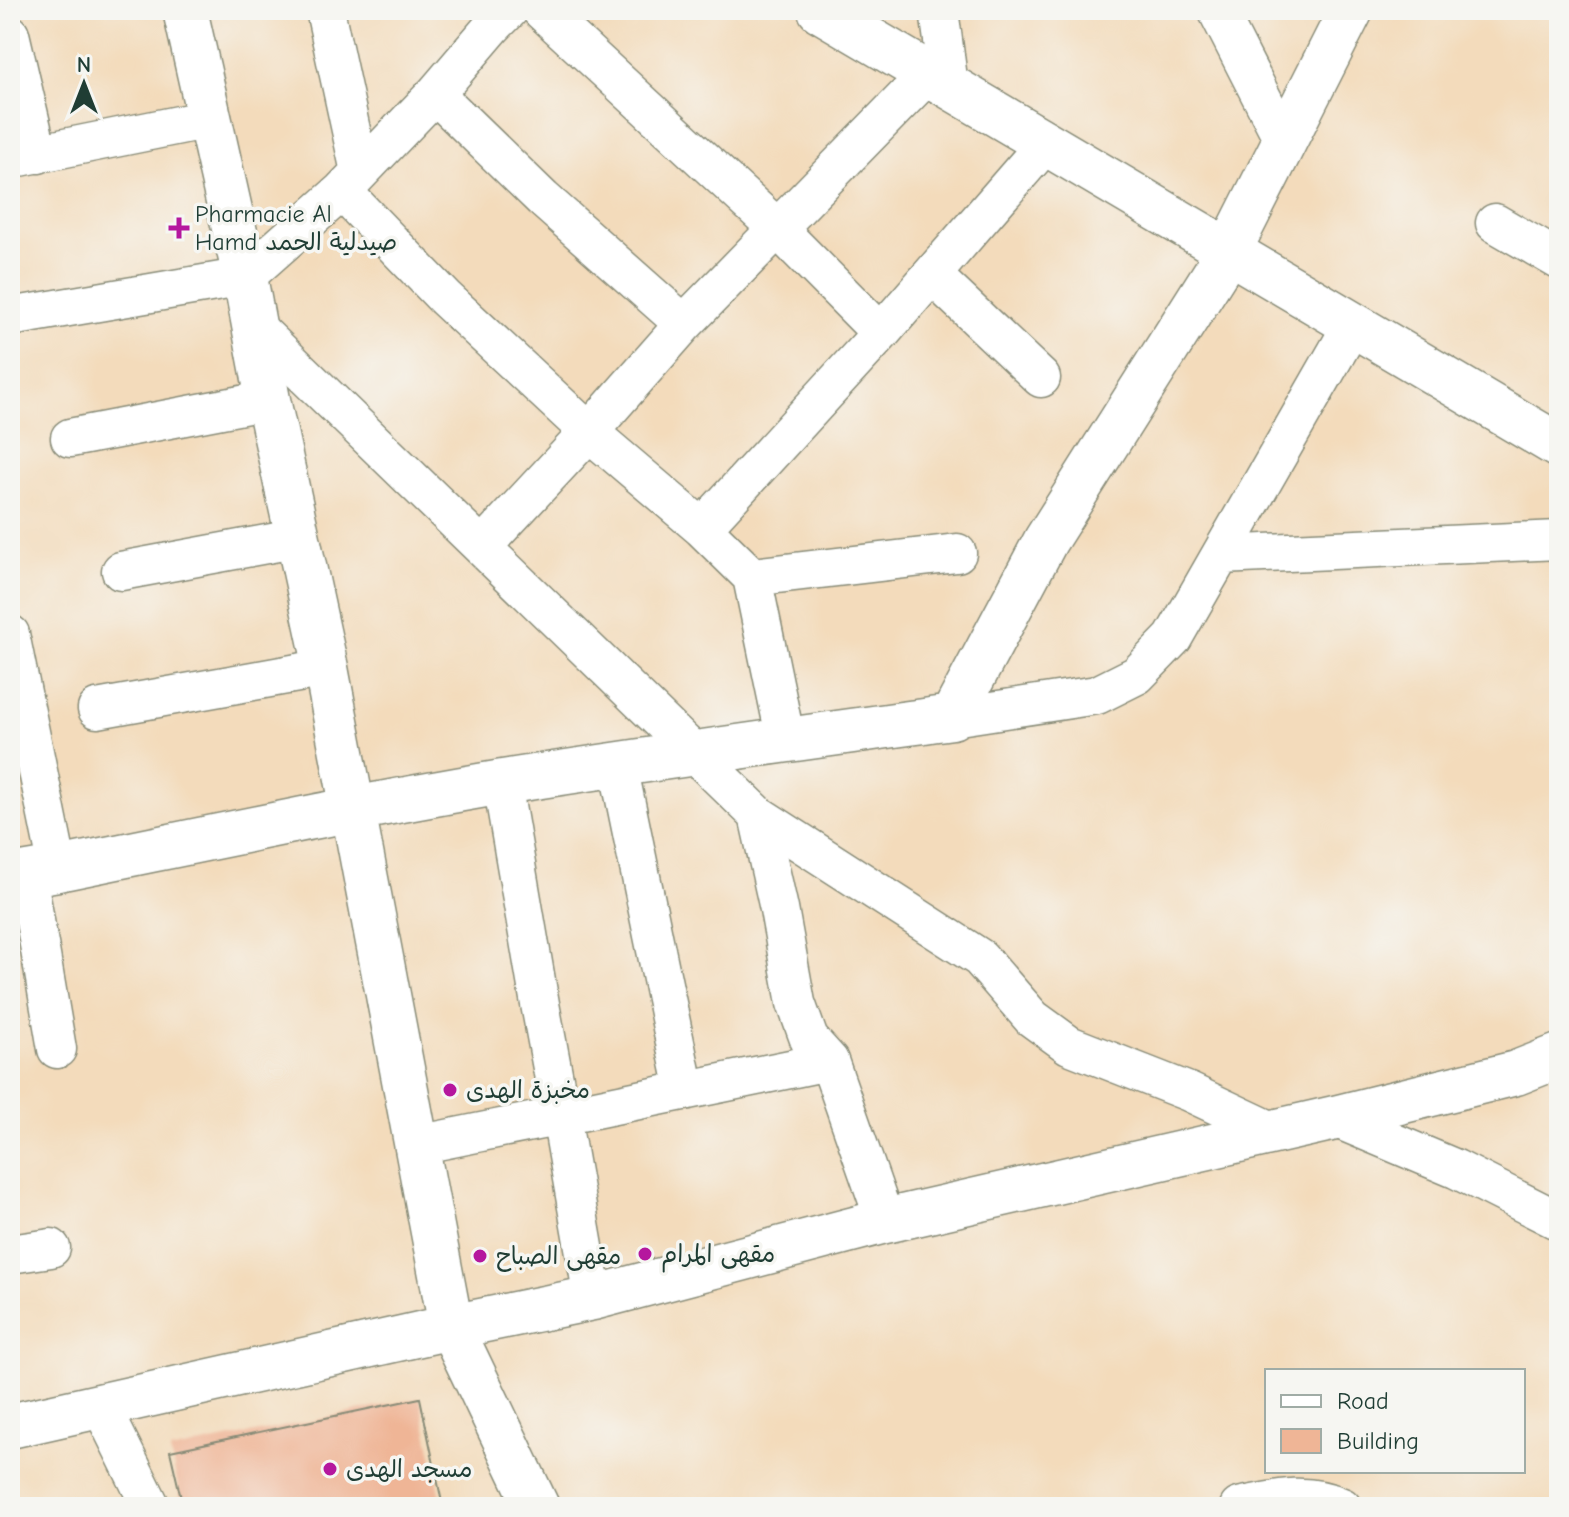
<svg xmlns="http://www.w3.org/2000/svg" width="1569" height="1517" font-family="'Comic Neue','Playpen Sans Arabic',sans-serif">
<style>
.building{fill:#efb596}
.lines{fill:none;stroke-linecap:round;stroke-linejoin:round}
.minor-casing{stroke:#898c78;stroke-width:41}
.tertiary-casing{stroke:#898c78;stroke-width:47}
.minor{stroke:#fff;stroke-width:38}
.tertiary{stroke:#fff;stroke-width:44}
.poi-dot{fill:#b5179e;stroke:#f6f6f2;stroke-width:3}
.labels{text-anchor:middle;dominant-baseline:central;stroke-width:7;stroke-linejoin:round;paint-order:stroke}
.poi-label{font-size:24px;fill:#1f3d34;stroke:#f6f6f2;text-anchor:start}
</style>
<rect width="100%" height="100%" fill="#f6f6f2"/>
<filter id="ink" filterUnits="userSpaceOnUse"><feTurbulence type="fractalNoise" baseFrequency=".0125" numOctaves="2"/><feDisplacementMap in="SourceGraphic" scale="16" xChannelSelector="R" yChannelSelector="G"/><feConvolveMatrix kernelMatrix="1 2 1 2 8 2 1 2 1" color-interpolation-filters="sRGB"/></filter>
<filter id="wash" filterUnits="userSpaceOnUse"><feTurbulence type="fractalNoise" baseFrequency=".006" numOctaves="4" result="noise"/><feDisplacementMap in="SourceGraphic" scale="32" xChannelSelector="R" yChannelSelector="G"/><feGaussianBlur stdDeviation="1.8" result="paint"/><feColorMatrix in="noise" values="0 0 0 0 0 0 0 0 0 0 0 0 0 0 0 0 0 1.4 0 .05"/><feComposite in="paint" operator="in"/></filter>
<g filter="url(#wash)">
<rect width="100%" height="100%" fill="#f3dbbb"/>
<g id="blocks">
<path class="building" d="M 420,1398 L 443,1507 L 183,1507 L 170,1451 Z"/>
</g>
</g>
<g filter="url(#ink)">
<use href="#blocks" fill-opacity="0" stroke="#898c78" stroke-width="2"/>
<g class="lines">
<g class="minor-casing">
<path id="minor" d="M 325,10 L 360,172
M 541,10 L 777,228 L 881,333 L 1046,143
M 939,10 L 949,86
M 1217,10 L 1284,141
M 10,34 L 38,154
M 435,94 L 543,199 L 684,324 L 929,73
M 10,159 L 209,119
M 342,191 L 445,298 L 589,432 L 684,324
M 1495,223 L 1559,260
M 932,275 L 1041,378
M 10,317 L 245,277 L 342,191 L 435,94 L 493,26 L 509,10
M 253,325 L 758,815 L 980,958 L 1032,1018 L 1069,1045 L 1189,1092 L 1274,1132
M 70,438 L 268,400
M 702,528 L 881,333
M 482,547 L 589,432 L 702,528 L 752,577 L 786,741
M 1221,555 L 1559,540
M 121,571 L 299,538
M 752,577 L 957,553
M 10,634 L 58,869
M 97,709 L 326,668
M 952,717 L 1097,695 L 1137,675 L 1173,638 L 1353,324
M 618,765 L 685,1091
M 502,783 L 540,1004 L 561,1116 L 829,1061
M 758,815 L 779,909 L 796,1003 L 809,1039 L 829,1061 L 885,1221
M 27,874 L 57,1049
M 1335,1118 L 1456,1169 L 1559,1221
M 417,1145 L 561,1116 L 593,1298
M 10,1254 L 51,1248
M 101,1406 L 151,1507
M 1239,1507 C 1276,1499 1306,1491 1342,1507"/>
</g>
<g class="tertiary-casing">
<path id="tertiary" d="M 185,10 L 245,277 L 268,400 L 326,668 L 451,1327 L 537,1507
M 820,10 L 1559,446
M 10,877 L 58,869 C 206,839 354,807 503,782 C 653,758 803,738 952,717 L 1046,540 L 1229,251 L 1351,10
M 10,1426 L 451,1327 L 593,1298 L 885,1221 L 1335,1118 L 1516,1073 L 1559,1056"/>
</g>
<use href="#minor" class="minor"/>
<use href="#tertiary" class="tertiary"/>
</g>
</g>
<g class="poi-dot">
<path d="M175 216h8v8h8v8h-8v8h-8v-8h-8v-8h8z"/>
<circle cx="450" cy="1090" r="8"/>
<circle cx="645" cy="1254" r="8"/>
<circle cx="480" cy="1256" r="8"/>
<circle cx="330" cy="1469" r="8"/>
</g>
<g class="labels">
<g class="poi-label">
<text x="195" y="214">Pharmacie Al<tspan x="195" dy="28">Hamd صيدلية الحمد</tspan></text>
<text x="466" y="1090">مخبزة الهدى</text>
<text x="661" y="1254">مقهى المرام</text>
<text x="496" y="1256">مقهى الصباح</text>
<text x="346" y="1469">مسجد الهدى</text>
</g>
</g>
<rect width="1569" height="1517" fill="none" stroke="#f6f6f2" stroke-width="40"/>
<rect x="1265" y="1369" width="260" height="104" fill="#f6f6f2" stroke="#a0aca6" stroke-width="2"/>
<rect x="1281" y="1395" width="40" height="12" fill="#ffffff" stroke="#a0aca6" stroke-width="2"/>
<text x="1337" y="1409" font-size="24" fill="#1f3d34">Road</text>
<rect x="1281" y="1429" width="40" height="24" fill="#efb596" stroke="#a0aca6" stroke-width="2"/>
<text x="1337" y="1449" font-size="24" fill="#1f3d34">Building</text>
<g transform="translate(84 84)" stroke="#f6f6f2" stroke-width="6" paint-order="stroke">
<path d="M0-6L14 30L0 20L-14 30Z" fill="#1f3d34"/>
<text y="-12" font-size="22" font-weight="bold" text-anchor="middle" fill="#1f3d34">N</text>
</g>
</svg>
